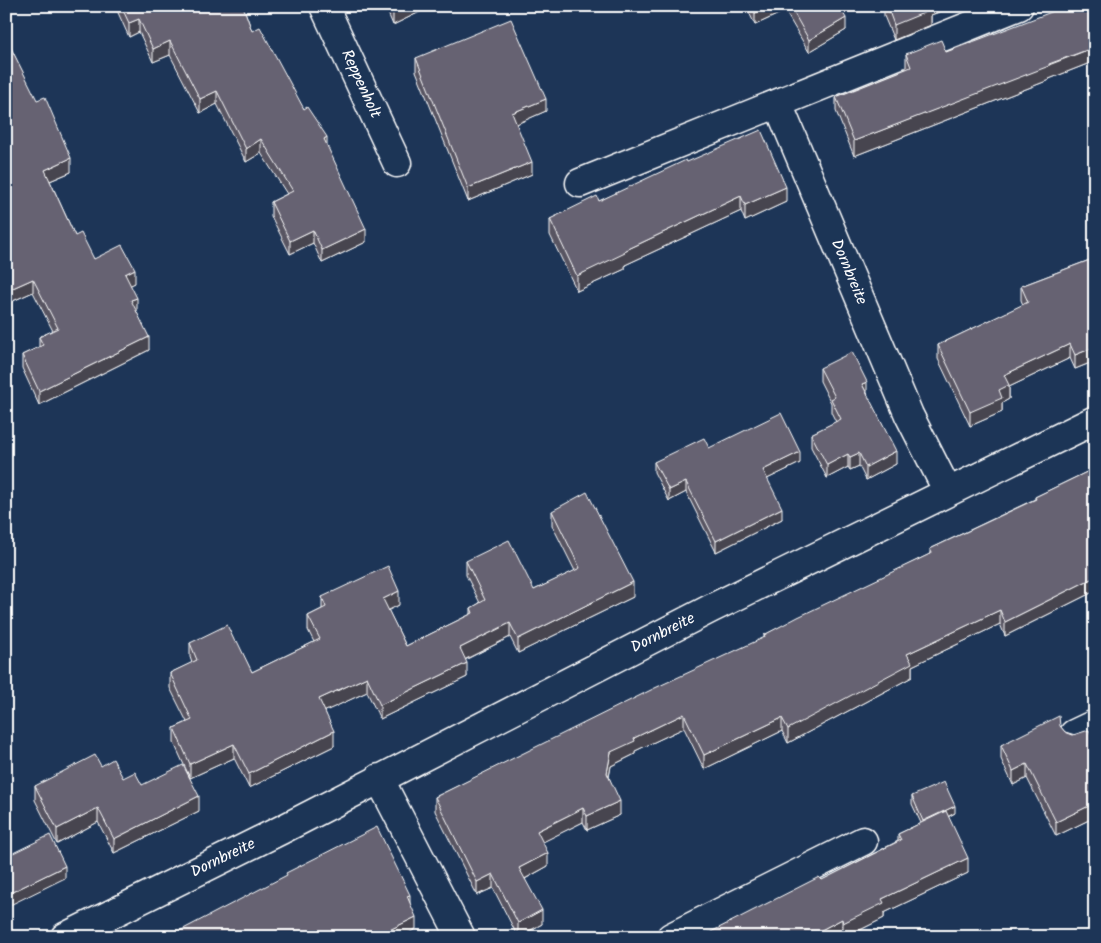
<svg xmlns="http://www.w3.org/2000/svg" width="1101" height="943" font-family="Kalam,sans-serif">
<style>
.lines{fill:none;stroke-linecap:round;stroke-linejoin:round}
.minor-casing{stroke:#fff;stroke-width:31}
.minor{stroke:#1d3557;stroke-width:28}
.wall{fill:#585462;stroke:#fff}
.shaded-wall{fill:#474550;stroke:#fff}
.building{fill:#666272;stroke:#fff}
.labels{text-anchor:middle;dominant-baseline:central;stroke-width:4;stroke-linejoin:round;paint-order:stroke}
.street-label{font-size:16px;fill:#fff;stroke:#1d3557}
</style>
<rect width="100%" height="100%" fill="#1d3557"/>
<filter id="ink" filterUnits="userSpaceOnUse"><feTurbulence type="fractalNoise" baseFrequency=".02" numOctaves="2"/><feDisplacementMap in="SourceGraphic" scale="10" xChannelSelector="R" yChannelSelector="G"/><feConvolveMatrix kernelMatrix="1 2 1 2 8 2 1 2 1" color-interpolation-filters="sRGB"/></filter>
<g filter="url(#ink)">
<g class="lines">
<g class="minor-casing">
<path id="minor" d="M 324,6 L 397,163
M 778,104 L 909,415 L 948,492
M 580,183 L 1019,6
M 1074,734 L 1095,724
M 379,778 L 461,937
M 65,937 L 281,830 L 710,609 L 1095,420
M 671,937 L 863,841"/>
</g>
<use href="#minor" class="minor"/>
</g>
<path class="wall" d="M 115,6 L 243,6 L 252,31 L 304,109 L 327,146 L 366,242 L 322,263 L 313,243 L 290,254 L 271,216 L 271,202 L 287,194 L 261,153 L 246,162 L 217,104 L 200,113 L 170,55 L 153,62 L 139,32 L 129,37 Z
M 385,6 L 430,6 L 430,7 L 393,25 Z
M 746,6 L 839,6 L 846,30 L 809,52 L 785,11 L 755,25 Z
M 884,6 L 955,6 L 931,15 L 931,25 L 894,40 L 884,16 Z
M 1095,6 L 1095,61 L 1049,79 L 1049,80 L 854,156 L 836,111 L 836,97 L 906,69 L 906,54 L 946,52 Z
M 6,38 L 71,172 L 50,181 L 75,236 L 94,259 L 135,283 L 130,285 L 137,311 L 136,311 L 149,350 L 39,405 L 22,368 L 22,355 L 39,347 L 39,337 L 53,331 L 33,292 L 6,304 Z
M 416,58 L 546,111 L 516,124 L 532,174 L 468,201 L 416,71 Z
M 687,162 L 786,202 L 745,221 L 741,211 L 625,265 L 625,269 L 577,291 L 550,235 L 550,219 L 599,201 Z
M 1095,258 L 1095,361 L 1075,369 L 1070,358 L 1009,387 L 1009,399 L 1002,403 L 1002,412 L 970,426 L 938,359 L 938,345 L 1023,305 L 1021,300 L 1021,286 Z
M 820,368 L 867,393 L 896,464 L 866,480 L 859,466 L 850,470 L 848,467 L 827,478 L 811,447 L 811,434 L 836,422 L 831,412 L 831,403 L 820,381 Z
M 709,448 L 800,463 L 767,479 L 782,519 L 716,552 L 686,492 L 669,501 L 654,472 L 654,462 Z
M 1095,468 L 1095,591 L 1005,636 L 1000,624 L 912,666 L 912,677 L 788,743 L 782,731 L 704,769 L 684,728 L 635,751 L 635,754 L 611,766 L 609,777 L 620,815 L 587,830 L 583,822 L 542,842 L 548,866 L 525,879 L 542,924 L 518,937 L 493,888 L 477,895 L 435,811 L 435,797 L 764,638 L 764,635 L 930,554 L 930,549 L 1035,499 L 1035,497 Z
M 552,511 L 633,597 L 518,653 L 510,637 L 465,660 L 467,677 L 380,719 L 367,692 L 325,711 L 334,746 L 249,788 L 234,758 L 190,778 L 174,743 L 174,728 L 187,722 L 170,688 L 170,673 L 192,663 L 190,657 L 190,643 L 235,642 L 252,672 L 314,642 L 308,630 L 308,616 L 322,609 L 322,597 L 399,605 L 388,610 L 406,646 L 471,614 L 471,608 L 480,603 L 466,575 L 466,561 L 534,590 L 575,571 L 552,525 Z
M 1060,726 L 1065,732 L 1095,741 L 1095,817 L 1056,836 L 1027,778 L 1013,785 L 1001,759 L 1001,745 Z
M 101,766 L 123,778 L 142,785 L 199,811 L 114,853 L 98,822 L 57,844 L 35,800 L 35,786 Z
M 912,796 L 955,813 L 948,817 L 968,873 L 884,913 L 884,918 L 846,937 L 843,937 L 842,934 L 837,937 L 701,937 L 822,880 L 898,841 L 898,834 L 921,823 L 912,804 Z"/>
<path class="shaded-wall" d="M 406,6 L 430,6 L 430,7 L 393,25 L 393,12 Z
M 769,6 L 785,6 L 785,11 L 755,25 L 755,13 Z
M 927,6 L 955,6 L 931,15 L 931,25 L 894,40 L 894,25 Z
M 846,18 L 846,30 L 809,52 L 809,40 Z
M 139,19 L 139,32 L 129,37 L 129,23 Z
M 170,41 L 170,55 L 153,62 L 153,49 Z
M 1095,47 L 1095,61 L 1049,79 L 1049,80 L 854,156 L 854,141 Z
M 217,91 L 217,104 L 200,113 L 200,99 Z
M 546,99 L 546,111 L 512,126 L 512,113 Z
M 327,137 L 327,151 L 324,139 Z
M 261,139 L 261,153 L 246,162 L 246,149 Z
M 71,158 L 71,172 L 45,183 L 45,170 Z
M 532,162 L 532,174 L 468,201 L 468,188 Z
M 786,187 L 786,202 L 745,221 L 745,205 Z
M 741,196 L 741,211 L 625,265 L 625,269 L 577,291 L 577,276 L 624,251 Z
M 366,229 L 366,242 L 322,263 L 322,250 Z
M 313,230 L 313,243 L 290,254 L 290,241 Z
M 135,269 L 135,283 L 125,288 L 125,274 Z
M 33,279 L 33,292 L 6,304 L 6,291 Z
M 137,298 L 137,311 L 131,314 L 131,300 Z
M 149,337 L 149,350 L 39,405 L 39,391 Z
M 1070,344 L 1070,358 L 1009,387 L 1009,399 L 1002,403 L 1002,412 L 970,426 L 970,412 L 999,390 L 1004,375 Z
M 1095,347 L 1095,361 L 1075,369 L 1075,355 Z
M 867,382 L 867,394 L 862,384 Z
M 896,451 L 896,464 L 866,480 L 866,467 Z
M 800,452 L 800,463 L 763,481 L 763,470 Z
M 859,453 L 859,466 L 850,470 L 850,457 Z
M 848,454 L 848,467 L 827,478 L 827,465 Z
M 686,482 L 686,492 L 669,501 L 669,490 Z
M 782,508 L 782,519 L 716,552 L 716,541 Z
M 1095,577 L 1095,591 L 1005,636 L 1005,622 Z
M 633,582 L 633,597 L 518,653 L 518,639 Z
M 399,591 L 399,605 L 383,613 L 383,599 Z
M 1000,610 L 1000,624 L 912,666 L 912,677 L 788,743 L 788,729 L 907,654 Z
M 510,623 L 510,637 L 460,662 L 460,648 Z
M 467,663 L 467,677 L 380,719 L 380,705 Z
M 367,677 L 367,692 L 319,714 L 319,699 Z
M 684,714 L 684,728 L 635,751 L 635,754 L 611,766 L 607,787 L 607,773 L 611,752 L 634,738 Z
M 782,718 L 782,731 L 704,769 L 704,755 Z
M 334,731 L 334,746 L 249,788 L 249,774 Z
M 234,744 L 234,758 L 190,778 L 190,764 Z
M 1027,764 L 1027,778 L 1013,785 L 1013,771 Z
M 199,796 L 199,811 L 114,853 L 114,839 Z
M 620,801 L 620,815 L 587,830 L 587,816 Z
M 1095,803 L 1095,817 L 1056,836 L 1056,822 Z
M 955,806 L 955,813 L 923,829 L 923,821 Z
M 98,808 L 98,822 L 57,844 L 57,829 Z
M 583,808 L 583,822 L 537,845 L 537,831 Z
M 548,853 L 548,866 L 519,882 L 519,868 Z
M 968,858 L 968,873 L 884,913 L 884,918 L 846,937 L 843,937 L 843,923 L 882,899 Z
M 65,866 L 65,878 L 6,907 L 6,895 Z
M 493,874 L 493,888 L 477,895 L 477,882 Z
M 410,895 L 410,907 L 407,896 Z
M 542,910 L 542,924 L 518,937 L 518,923 Z
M 416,917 L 416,929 L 401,937 L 375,937 Z
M 842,919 L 842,934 L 837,937 L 808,937 Z"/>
<path class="building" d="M 121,6 L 243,6 L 252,31 L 260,27 L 304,109 L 307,107 L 327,137 L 324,139 L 366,229 L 322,250 L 313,230 L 290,241 L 271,202 L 293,191 L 261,139 L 246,149 L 217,91 L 200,99 L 170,41 L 153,49 L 139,19 L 129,23 Z
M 390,6 L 406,6 L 393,12 Z
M 752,6 L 769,6 L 755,13 Z
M 790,6 L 839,6 L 846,18 L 809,40 Z
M 887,6 L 929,6 L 931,10 L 894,25 Z
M 1067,6 L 1095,6 L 1095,47 L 1049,64 L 1049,66 L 854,141 L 836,97 L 911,67 L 906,54 L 941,40 L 946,52 Z
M 511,19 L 546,99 L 512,113 L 532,162 L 468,188 L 416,58 Z
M 6,38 L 37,100 L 45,97 L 71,158 L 45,170 L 75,236 L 81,233 L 94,259 L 122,245 L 135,269 L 125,274 L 137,298 L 131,300 L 149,337 L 39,391 L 22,355 L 43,345 L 39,337 L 58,328 L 33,279 L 6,291 Z
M 761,130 L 786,187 L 745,205 L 741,196 L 624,251 L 625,253 L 577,276 L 550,219 L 597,196 L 599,201 L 686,160 L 687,162 Z
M 1095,258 L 1095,347 L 1075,355 L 1070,344 L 1004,375 L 1009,385 L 999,390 L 1002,398 L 970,412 L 938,345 L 1028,302 L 1021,286 Z
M 852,352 L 867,382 L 862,384 L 896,451 L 866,467 L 859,453 L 850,457 L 848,454 L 827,465 L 811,434 L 841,419 L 831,399 L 835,397 L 820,368 Z
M 781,413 L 800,452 L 763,470 L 782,508 L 716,541 L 686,482 L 669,490 L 654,462 L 704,438 L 709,448 Z
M 1095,468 L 1095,577 L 1005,622 L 1000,610 L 907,654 L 912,663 L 788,729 L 782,718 L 704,755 L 684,714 L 634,738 L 635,741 L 611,752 L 607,773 L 620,801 L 587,816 L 583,808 L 537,831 L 548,853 L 519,868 L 542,910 L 518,923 L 493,874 L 477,882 L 435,797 L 655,688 L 765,637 L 764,635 L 798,617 L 932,553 L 930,549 L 1036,499 L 1035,497 Z
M 587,492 L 633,582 L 518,639 L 510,623 L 460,648 L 467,663 L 380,705 L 367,677 L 319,699 L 334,731 L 249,774 L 234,744 L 190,764 L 174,728 L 192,720 L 170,673 L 197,660 L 190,643 L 227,625 L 235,642 L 237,641 L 252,672 L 320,639 L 308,616 L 326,607 L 322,597 L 388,566 L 399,591 L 383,599 L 406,646 L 473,613 L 471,608 L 485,600 L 466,561 L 509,540 L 534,590 L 580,568 L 552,511 Z
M 1059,716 L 1060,726 L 1065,732 L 1073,735 L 1089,730 L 1095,741 L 1095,803 L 1056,822 L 1027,764 L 1013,771 L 1001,745 Z
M 95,755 L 101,766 L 113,759 L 123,778 L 135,772 L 142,785 L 183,765 L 199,796 L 114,839 L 98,808 L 57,829 L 35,786 Z
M 944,782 L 955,806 L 923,821 L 912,796 Z
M 946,811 L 968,858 L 882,899 L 884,903 L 843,923 L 842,919 L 808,937 L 701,937 L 819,877 L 822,880 L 901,840 L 898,834 Z
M 377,827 L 410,895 L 407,896 L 416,917 L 375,937 L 168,937 L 287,875 L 286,873 Z
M 50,835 L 65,866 L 6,895 L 6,849 L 9,855 Z"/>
</g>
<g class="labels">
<g class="street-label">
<text transform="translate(361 84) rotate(65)">Reppenholt</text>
<text transform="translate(849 272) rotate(67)">Dornbreite</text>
<text transform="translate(663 633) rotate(-27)">Dornbreite</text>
<text transform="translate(223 858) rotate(-26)">Dornbreite</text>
</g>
</g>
<rect width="1101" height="943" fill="none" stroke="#1d3557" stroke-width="25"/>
<rect x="12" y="12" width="1076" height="918" fill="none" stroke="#fff" stroke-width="2" filter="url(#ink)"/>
</svg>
